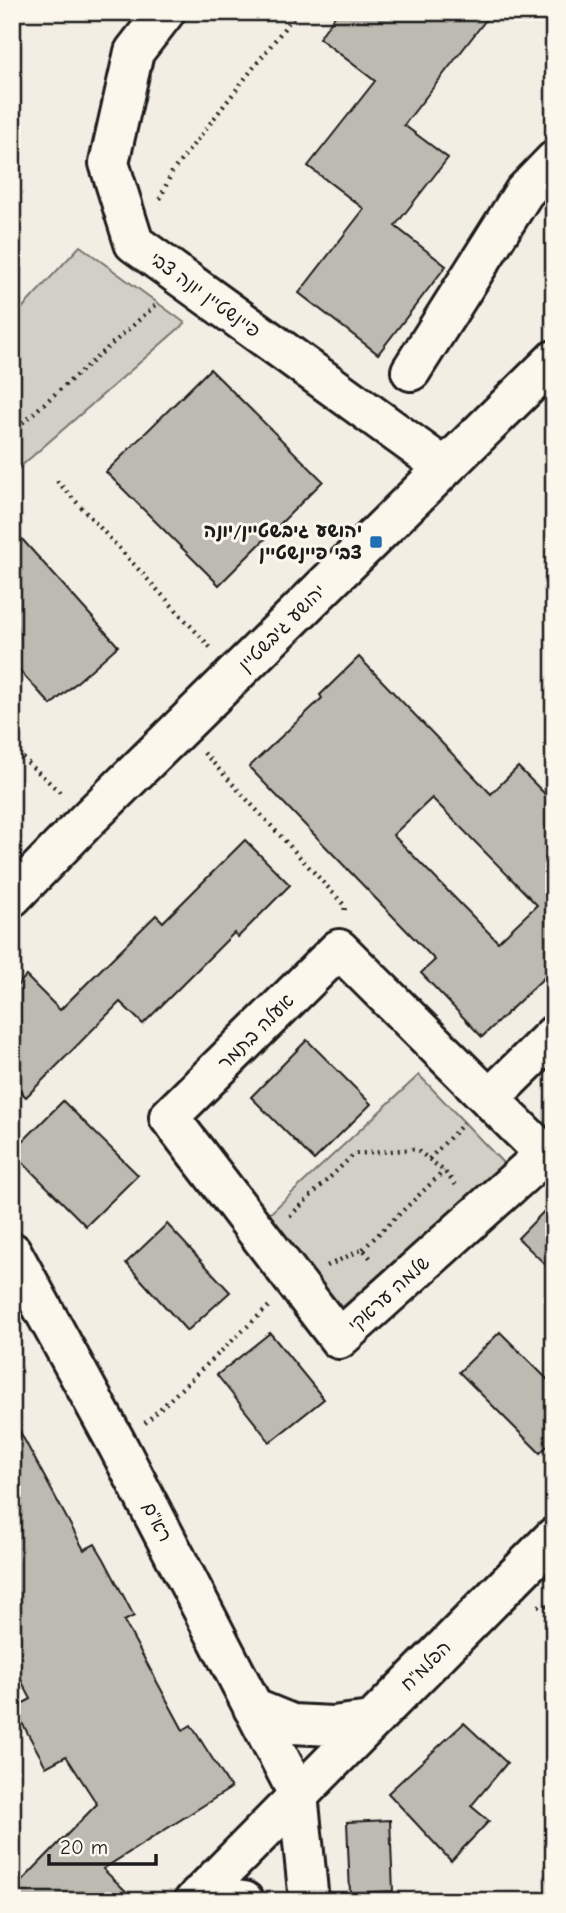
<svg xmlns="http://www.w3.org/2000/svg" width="566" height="1913" font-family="'Comic Neue','Playpen Sans Hebrew',sans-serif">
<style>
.green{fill:#d2cfc6;stroke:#777671;stroke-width:2}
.building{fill:#bdbab1;stroke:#1c1c1c;stroke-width:2;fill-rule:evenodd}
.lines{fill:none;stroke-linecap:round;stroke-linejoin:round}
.minor-casing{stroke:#1c1c1c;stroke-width:44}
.path{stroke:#1c1c1c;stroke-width:4.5;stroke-dasharray:2 5;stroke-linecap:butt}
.minor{stroke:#fbf7ec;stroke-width:38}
.poi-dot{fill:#1f6fb2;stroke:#fbf7ec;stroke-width:2.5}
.labels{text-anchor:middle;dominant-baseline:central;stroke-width:6;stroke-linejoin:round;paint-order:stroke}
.street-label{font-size:19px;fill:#1c1c1c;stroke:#fbf7ec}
.poi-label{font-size:19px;font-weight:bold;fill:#1c1c1c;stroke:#fbf7ec;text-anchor:end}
</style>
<rect width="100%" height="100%" fill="#f2eee4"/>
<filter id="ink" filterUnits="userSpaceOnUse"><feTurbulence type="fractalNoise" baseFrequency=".0143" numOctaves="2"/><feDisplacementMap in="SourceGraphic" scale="14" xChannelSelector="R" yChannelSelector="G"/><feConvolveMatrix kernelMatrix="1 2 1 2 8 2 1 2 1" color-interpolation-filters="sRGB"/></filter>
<g filter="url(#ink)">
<path class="green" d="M 80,246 L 185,323 L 12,474 L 12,319 Z
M 419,1075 L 504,1164 L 338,1311 L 264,1219 Z"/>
<path class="building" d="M 338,12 L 492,12 L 404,125 L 448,158 L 395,226 L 446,266 L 378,354 L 299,293 L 364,209 L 308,166 L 375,81 L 319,38 Z
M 210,369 L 323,481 L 219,585 L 106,472 Z
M 12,528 L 118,646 L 51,705 L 12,662 Z
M 359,657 L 491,794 L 518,767 L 554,803 L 554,968 L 482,1037 L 421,973 L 435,960 L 249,767 L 322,698 L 320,695 ZM 432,798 L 537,905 L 498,942 L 393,835 Z
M 245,840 L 290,885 L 238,937 L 234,933 L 143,1024 L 120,1002 L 26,1097 L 12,1083 L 12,991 L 26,976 L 60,1010 L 156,915 L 163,922 Z
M 307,1040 L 371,1104 L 314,1160 L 251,1097 Z
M 63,1101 L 138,1175 L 86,1226 L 12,1152 Z
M 554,1201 L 554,1273 L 518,1238 Z
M 167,1224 L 230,1292 L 187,1331 L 126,1263 Z
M 500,1332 L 554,1386 L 554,1439 L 540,1453 L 459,1372 Z
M 270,1333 L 324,1399 L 270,1442 L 217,1375 Z
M 12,1417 L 84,1550 L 95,1544 L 104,1559 L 134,1616 L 124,1621 L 183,1730 L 191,1725 L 231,1788 L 103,1869 L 136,1901 L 12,1901 L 12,1891 L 97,1804 L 66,1756 L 46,1767 L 14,1708 L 31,1699 L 12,1663 Z
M 464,1723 L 507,1763 L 471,1806 L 489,1821 L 451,1861 L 388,1793 Z
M 390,1820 L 393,1891 L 350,1893 L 347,1822 Z"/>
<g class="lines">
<g class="minor-casing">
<path id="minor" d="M 165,12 L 134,52 L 109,163 L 134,243 L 444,467
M 411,371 L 524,192 L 554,161
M 12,897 L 88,819 L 554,360
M 339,949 L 545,1154 L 339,1339 L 169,1117 Z
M 490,1098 L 554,1035
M 12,1252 L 119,1448 L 298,1794 L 309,1901
M 253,1708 L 292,1724 L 332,1726 L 371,1721
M 199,1895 L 244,1901
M 194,1901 L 554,1537"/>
</g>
<path class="path" d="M 160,199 L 172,172 L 297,12
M 12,432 L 156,305
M 57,481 L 211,648
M 12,748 L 63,795
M 204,753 L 345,906 L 344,914
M 429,1159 L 464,1123
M 290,1216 L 354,1154 L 416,1149 L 444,1171 L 456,1185
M 363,1249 L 444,1171
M 327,1266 L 363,1249 L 372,1260
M 145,1423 L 269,1306
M 538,1606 L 554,1605"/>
<use href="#minor" class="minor"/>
</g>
</g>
<rect class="poi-dot" x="369" y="535" width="14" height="14" rx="3.5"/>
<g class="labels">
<g class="street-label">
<text transform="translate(205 295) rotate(36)">פיינשטיין יונה צבי</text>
<text transform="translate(282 628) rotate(-45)">יהושע גיבשטיין</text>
<text transform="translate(256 1032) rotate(-45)">אעלה בתמר</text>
<text transform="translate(389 1294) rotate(-42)">שלמה עראקי</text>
<text transform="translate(157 1522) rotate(63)">רא"ם</text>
<text transform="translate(426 1666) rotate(-45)">הפלמ"ח</text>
</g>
<g class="poi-label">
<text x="362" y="531">יהושע גיבשטיין/יונה<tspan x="362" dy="22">צבי פיינשטיין</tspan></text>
</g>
</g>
<rect width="566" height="1913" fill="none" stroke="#fbf7ec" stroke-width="42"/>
<rect x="21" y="21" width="524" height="1871" fill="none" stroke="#1c1c1c" stroke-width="2.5" filter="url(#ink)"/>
<path d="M49 1854v10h107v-10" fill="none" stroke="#1c1c1c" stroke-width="3.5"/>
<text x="60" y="1854" font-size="21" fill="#1c1c1c" stroke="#fbf7ec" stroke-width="5" paint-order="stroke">20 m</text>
</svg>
